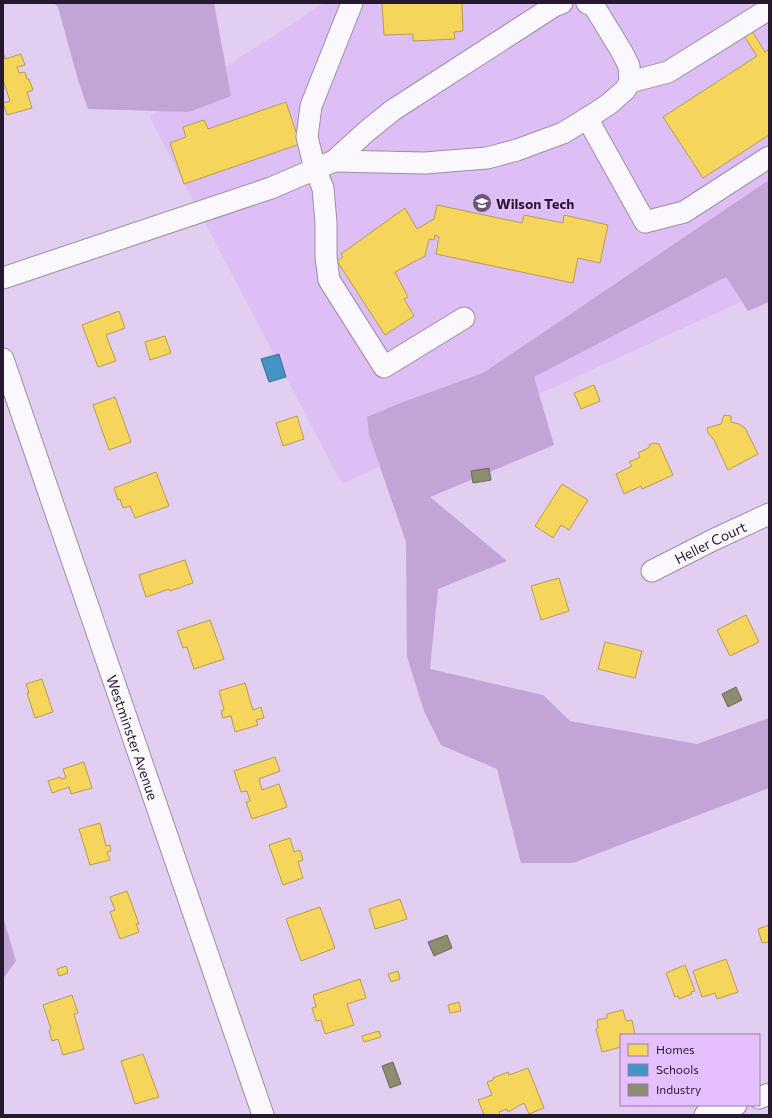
<svg xmlns="http://www.w3.org/2000/svg" width="772" height="1118" font-family="Commissioner,sans-serif">
<style>
.built{fill:#debff5}
.forest{fill:#c2a4d7}
.homes{fill:#f6d55c;stroke:#b89c4f}
.schools{fill:#4393c3;stroke:#3a6e97}
.industry{fill:#8c8c6e;stroke:#6d695b}
.lines{fill:none;stroke-linecap:round;stroke-linejoin:round}
.minor-casing{stroke:#9c8da7;stroke-width:23}
.minor{stroke:#fbf8fd;stroke-width:21}
.labels{text-anchor:middle;dominant-baseline:central;stroke-width:4;stroke-linejoin:round;paint-order:stroke}
.poi-label{font-size:14px;font-weight:bold;fill:#261830;stroke:#e4c0ff;text-anchor:start}
.street-label{font-size:14px;fill:#261830;stroke:#e4c0ff}
</style>
<rect width="100%" height="100%" fill="#e2cef1"/>
<path class="built" d="M 324,3 L 769,3 L 769,289 L 342,484 L 149,116 Z"/>
<path class="forest" d="M 54,3 L 214,3 L 231,96 L 189,112 L 88,109 L 78,80 L 58,7 Z
M 769,180 L 769,302 L 748,311 L 726,277 L 534,377 L 554,445 L 430,497 L 507,561 L 438,589 L 430,669 L 543,695 L 570,721 L 697,744 L 769,718 L 769,788 L 573,863 L 521,863 L 497,769 L 441,745 L 424,711 L 407,657 L 406,542 L 369,435 L 367,417 L 403,402 L 483,373 Z
M 3,917 L 16,961 L 3,979 Z"/>
<path class="homes" d="M 382,3 L 462,3 L 463,31 L 454,32 L 455,39 L 413,41 L 413,34 L 384,35 Z
M 752,31 L 765,52 L 769,49 L 769,135 L 703,178 L 663,117 L 757,56 L 744,36 Z
M 3,51 L 5,59 L 21,54 L 25,65 L 17,67 L 19,73 L 25,72 L 27,79 L 29,79 L 33,90 L 27,92 L 32,108 L 7,115 L 3,103 L 10,101 L 3,80 Z
M 286,102 L 300,144 L 184,184 L 170,143 L 186,137 L 183,127 L 204,120 L 208,129 Z
M 437,205 L 522,223 L 524,215 L 563,223 L 564,215 L 608,225 L 600,263 L 578,258 L 573,283 L 436,254 L 439,237 L 435,235 L 434,240 L 429,239 L 425,256 L 395,272 L 408,297 L 404,299 L 414,316 L 385,335 L 337,261 L 343,257 L 341,254 L 405,208 L 417,229 L 434,219 Z
M 119,311 L 125,328 L 106,335 L 116,361 L 98,367 L 82,325 Z
M 165,336 L 171,353 L 150,360 L 145,342 Z
M 594,385 L 600,401 L 581,409 L 574,393 Z
M 115,397 L 131,442 L 109,450 L 93,405 Z
M 724,415 L 731,416 L 731,422 L 739,424 L 745,428 L 758,454 L 728,470 L 714,440 L 708,433 L 707,428 L 721,424 Z
M 297,416 L 304,439 L 283,446 L 276,423 Z
M 653,443 L 659,444 L 673,475 L 642,489 L 641,486 L 624,494 L 616,474 L 632,466 L 629,462 L 640,457 L 638,453 L 650,447 L 649,445 Z
M 156,472 L 169,506 L 135,518 L 130,506 L 123,508 L 120,499 L 118,500 L 114,488 Z
M 562,484 L 588,500 L 569,530 L 561,525 L 553,538 L 535,526 Z
M 185,560 L 193,583 L 170,591 L 169,589 L 146,597 L 139,575 Z
M 559,578 L 569,611 L 541,620 L 531,586 Z
M 746,615 L 759,642 L 730,656 L 717,630 Z
M 210,620 L 224,659 L 194,669 L 187,647 L 183,648 L 177,631 Z
M 605,642 L 642,651 L 635,678 L 598,669 Z
M 42,679 L 53,712 L 35,718 L 27,693 L 29,693 L 26,684 Z
M 245,683 L 253,710 L 261,707 L 264,718 L 256,720 L 258,725 L 235,732 L 231,716 L 223,718 L 221,711 L 224,710 L 219,691 Z
M 275,757 L 280,771 L 259,779 L 262,790 L 279,784 L 287,807 L 252,819 L 246,802 L 250,801 L 247,791 L 241,792 L 234,771 Z
M 84,762 L 92,788 L 71,794 L 69,787 L 52,793 L 48,781 L 60,777 L 61,779 L 66,778 L 63,769 Z
M 100,823 L 106,846 L 110,845 L 111,851 L 107,852 L 110,860 L 90,865 L 79,829 Z
M 290,838 L 294,852 L 300,850 L 303,860 L 298,862 L 303,878 L 283,885 L 269,845 Z
M 127,891 L 139,924 L 136,924 L 139,932 L 120,939 L 110,912 L 115,910 L 110,897 Z
M 400,899 L 407,919 L 375,929 L 369,909 Z
M 320,907 L 335,948 L 301,961 L 286,919 Z
M 769,925 L 769,942 L 762,943 L 758,929 Z
M 726,959 L 738,992 L 717,999 L 715,993 L 702,997 L 693,971 Z
M 685,965 L 695,991 L 691,992 L 692,994 L 679,999 L 678,996 L 675,997 L 666,973 Z
M 66,966 L 68,973 L 59,976 L 57,969 Z
M 398,971 L 400,979 L 391,982 L 388,974 Z
M 360,979 L 366,998 L 347,1004 L 354,1025 L 325,1034 L 321,1020 L 316,1021 L 312,1008 L 316,1007 L 313,995 Z
M 72,995 L 78,1013 L 74,1014 L 84,1049 L 63,1055 L 58,1039 L 52,1041 L 49,1031 L 51,1029 L 43,1005 Z
M 459,1002 L 461,1011 L 450,1013 L 448,1005 Z
M 623,1010 L 626,1021 L 632,1020 L 635,1034 L 632,1035 L 621,1035 L 621,1047 L 602,1052 L 596,1029 L 598,1028 L 597,1020 L 607,1018 L 607,1014 Z
M 379,1031 L 381,1037 L 364,1042 L 362,1036 Z
M 143,1054 L 159,1097 L 135,1104 L 121,1061 Z
M 528,1068 L 544,1108 L 529,1114 L 524,1103 L 508,1112 L 507,1109 L 499,1112 L 500,1115 L 484,1115 L 478,1100 L 492,1095 L 487,1082 L 493,1080 L 493,1078 L 508,1072 L 509,1075 Z"/>
<path class="schools" d="M 279,354 L 286,377 L 269,382 L 261,359 Z"/>
<path class="industry" d="M 489,468 L 491,480 L 473,483 L 471,471 Z
M 736,687 L 742,700 L 728,707 L 722,694 Z
M 447,935 L 452,948 L 434,956 L 428,942 Z
M 393,1062 L 401,1084 L 390,1088 L 382,1066 Z"/>
<g class="lines">
<g class="minor-casing">
<g id="minor">
<path d="M 352,3 L 311,106 L 307,137 L 315,169 L 323,188 L 326,223 L 326,257 L 329,280 L 384,367 L 464,318"/>
<path d="M 630,82 L 668,72 L 769,9"/>
<path d="M 587,118 L 645,222 L 684,212 L 769,157"/>
<path d="M 334,161 L 425,163 L 487,158 L 517,150 L 563,133 L 591,116 L 609,104 L 625,90 L 630,82 L 629,66 L 622,52 L 594,6 L 587,3"/>
<path d="M 3,278 L 271,188 L 334,161 L 367,131 L 393,110 L 554,6 L 562,3"/>
<path id="s1" d="M 3,359 L 263,1115"/>
<path id="s2" d="M 652,571 L 713,540 L 769,514"/>
<path d="M 759,1098 L 769,1094"/>
<path d="M 705,1115 L 736,1105"/>
</g>
</g>
<use href="#minor" class="minor"/>
</g>
<defs>
<g id="school-disc" transform="scale(1)"><circle r="9.5" fill="#685874" stroke="#e4c0ff"/><path d="M0-5L7-2L0 1L-7-2ZM-4 1L0 2.5L4 1V4Q0 6-4 4Z" fill="#fff"/></g>
</defs>
<g fill-rule="evenodd">
<use href="#school-disc" x="482" y="203"/>
</g>
<g class="labels">
<g class="poi-label">
<text x="496" y="203">Wilson Tech</text>
</g>
<g class="street-label">
<text stroke="none"><textPath href="#s2" startOffset="65">Heller Court</textPath></text>
<text stroke="none"><textPath href="#s1" startOffset="400">Westminster Avenue</textPath></text>
</g>
</g>
<rect width="772" height="1118" fill="none" stroke="#261830" stroke-width="8"/>
<rect x="620" y="1034" width="140" height="72" fill="#e4c0ff" stroke="#987dac"/>
<rect x="628" y="1044" width="20" height="12" fill="#f6d55c" stroke="#987dac"/>
<text x="656" y="1054" font-size="12" fill="#261830">Homes</text>
<rect x="628" y="1064" width="20" height="12" fill="#4393c3" stroke="#987dac"/>
<text x="656" y="1074" font-size="12" fill="#261830">Schools</text>
<rect x="628" y="1084" width="20" height="12" fill="#8c8c6e" stroke="#987dac"/>
<text x="656" y="1094" font-size="12" fill="#261830">Industry</text>
</svg>
